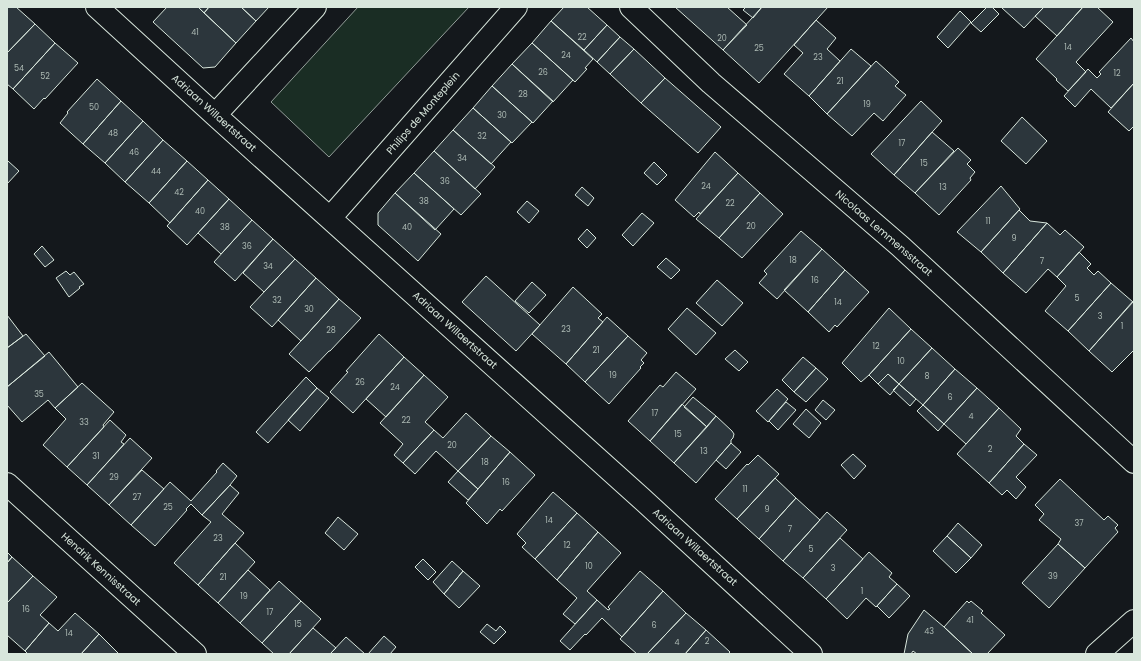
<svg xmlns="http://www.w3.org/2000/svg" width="1141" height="661" font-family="Poppins,sans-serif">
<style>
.green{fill:#1a2d24;stroke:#939e99}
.building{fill:#2c363c;stroke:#d8e6dc}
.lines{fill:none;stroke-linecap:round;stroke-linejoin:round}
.minor-casing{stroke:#d8e6dc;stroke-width:24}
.minor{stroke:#14181c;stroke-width:22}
.labels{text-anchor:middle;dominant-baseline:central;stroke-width:3;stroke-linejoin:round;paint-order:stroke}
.number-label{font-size:8px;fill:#adbab4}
.street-label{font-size:10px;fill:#d8e6dc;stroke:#14181c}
</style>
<rect width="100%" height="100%" fill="#14181c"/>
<path class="green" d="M 358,7 L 469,7 L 329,157 L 271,102 Z"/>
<path class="building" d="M 7,7 L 16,7 L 35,24 L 7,53 Z
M 167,7 L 198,7 L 236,43 L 215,67 L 203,68 L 153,22 Z
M 198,7 L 209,7 L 204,13 Z
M 209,7 L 241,7 L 256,21 L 236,43 L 204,13 Z
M 241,7 L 269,7 L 256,21 Z
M 564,7 L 587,7 L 607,25 L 584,50 L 551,21 Z
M 675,7 L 727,7 L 747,25 L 723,50 Z
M 746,7 L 762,7 L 753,18 L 743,10 Z
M 762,7 L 828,7 L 759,83 L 723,50 Z
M 987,7 L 992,7 L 999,14 L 981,32 L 971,23 Z
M 1003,7 L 1044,7 L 1024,28 L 1002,8 Z
M 1044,7 L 1083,7 L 1057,36 L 1035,16 Z
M 1083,7 L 1097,7 L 1113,22 L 1076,62 L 1086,72 L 1068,91 L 1056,80 L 1057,79 L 1036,59 Z
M 960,11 L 971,22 L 948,48 L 937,37 Z
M 816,20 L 836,38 L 827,49 L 840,61 L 809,96 L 784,74 L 803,53 L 794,45 Z
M 551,21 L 593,59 L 585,68 L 587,69 L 575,82 L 532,43 Z
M 35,24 L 55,43 L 13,89 L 7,84 L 7,53 Z
M 607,25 L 620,37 L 597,62 L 584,50 Z
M 620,37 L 634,49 L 610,74 L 597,62 Z
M 1131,38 L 1134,42 L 1134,83 L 1111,108 L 1091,89 L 1075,107 L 1064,96 L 1088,69 L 1097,78 L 1101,74 L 1099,72 Z
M 55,43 L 78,63 L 45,99 L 44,98 L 34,109 L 13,89 Z
M 532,43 L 573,80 L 553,102 L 512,64 Z
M 634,49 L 665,78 L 641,103 L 610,74 Z
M 851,49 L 871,66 L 827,114 L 809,96 Z
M 876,61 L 899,82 L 895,86 L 906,95 L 883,121 L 874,113 L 852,136 L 827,114 Z
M 512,64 L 553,101 L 533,123 L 492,86 Z
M 665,78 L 721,127 L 698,153 L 641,103 Z
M 97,79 L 121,101 L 83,144 L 60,123 L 68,113 L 67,112 Z
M 1134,83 L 1134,126 L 1129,131 L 1108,112 Z
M 492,86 L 532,122 L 512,143 L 473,108 Z
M 121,101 L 143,121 L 105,163 L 83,144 Z
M 921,101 L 942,121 L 894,175 L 871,154 Z
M 473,108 L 511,142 L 491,164 L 453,130 Z
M 1022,117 L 1047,141 L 1026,164 L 1001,141 Z
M 143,121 L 163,140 L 125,182 L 105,163 Z
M 453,130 L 495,167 L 475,189 L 434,151 Z
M 932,132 L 954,151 L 915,193 L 894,175 Z
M 163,140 L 187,161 L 149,203 L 125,182 Z
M 958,148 L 971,160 L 967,164 L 975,172 L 970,178 L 971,180 L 939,215 L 915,193 Z
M 434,151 L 481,194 L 461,215 L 414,173 Z
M 715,152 L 738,173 L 700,214 L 699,212 L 694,217 L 675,200 Z
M 8,161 L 19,171 L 7,184 L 7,162 Z
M 187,161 L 208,180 L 170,223 L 149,203 Z
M 654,162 L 667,175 L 657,185 L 644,173 Z
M 414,173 L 454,209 L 435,230 L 395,193 Z
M 738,173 L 760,193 L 719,238 L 696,219 Z
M 208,180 L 229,199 L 187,245 L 167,226 Z
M 1001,186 L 1020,209 L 981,252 L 957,232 Z
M 582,187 L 594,198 L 588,206 L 575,195 Z
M 395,193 L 441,234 L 418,261 L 378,225 L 378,213 Z
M 760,193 L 783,214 L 742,258 L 719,238 Z
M 229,199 L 252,220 L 221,254 L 198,233 Z
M 527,201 L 539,211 L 529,223 L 517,212 Z
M 1019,210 L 1030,221 L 1047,223 L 1003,273 L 981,252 Z
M 642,213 L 654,223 L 633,246 L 622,235 Z
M 252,220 L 273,239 L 235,281 L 214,262 Z
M 1047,223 L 1060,235 L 1065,230 L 1084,247 L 1057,277 L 1048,269 L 1026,293 L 1003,273 Z
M 587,229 L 596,238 L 587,248 L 578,239 Z
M 801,231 L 822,249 L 777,299 L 759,283 L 767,274 L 764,271 Z
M 273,239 L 295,259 L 264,292 L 243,273 Z
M 42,246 L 54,260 L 45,267 L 34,254 Z
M 822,249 L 845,270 L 808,312 L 784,290 Z
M 1079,252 L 1091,264 L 1087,268 L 1094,275 L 1098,271 L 1111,283 L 1068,331 L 1045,311 L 1066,286 L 1057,277 Z
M 666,258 L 680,270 L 671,279 L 657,267 Z
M 295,259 L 316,278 L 272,327 L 250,307 Z
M 845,270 L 869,292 L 837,327 L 835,325 L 829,332 L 808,312 Z
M 66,271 L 70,275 L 74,272 L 84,284 L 79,287 L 80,288 L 69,297 L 56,278 Z
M 486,276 L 540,325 L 516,351 L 462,302 Z
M 316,278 L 339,299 L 301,341 L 278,320 Z
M 717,280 L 743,303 L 722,326 L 696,303 Z
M 532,282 L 546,295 L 529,313 L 515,301 Z
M 1111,283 L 1133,302 L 1089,351 L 1068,331 Z
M 573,287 L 602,314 L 598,318 L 603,322 L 566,364 L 532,334 Z
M 339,299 L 361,318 L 330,351 L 329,351 L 309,372 L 289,354 Z
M 1134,300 L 1134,353 L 1133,351 L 1112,372 L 1089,351 Z
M 687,308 L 716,333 L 696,355 L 668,329 Z
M 889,308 L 911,329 L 869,375 L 861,382 L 842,363 Z
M 7,315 L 23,336 L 7,348 Z
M 607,317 L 628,336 L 585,382 L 566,364 Z
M 911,329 L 932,348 L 899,384 L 888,374 L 878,384 L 869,375 Z
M 26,334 L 45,356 L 7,387 L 7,348 Z
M 379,334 L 404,357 L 353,413 L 330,392 L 348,372 L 346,371 Z
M 628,336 L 647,353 L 641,360 L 644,363 L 640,367 L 641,368 L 609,404 L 585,382 Z
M 932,348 L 955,369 L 923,405 L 899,384 Z
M 735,350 L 748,362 L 739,371 L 725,359 Z
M 49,352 L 78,387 L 55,408 L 48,400 L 22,422 L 7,405 L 7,387 Z
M 404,357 L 424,375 L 386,417 L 366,399 Z
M 803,357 L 816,368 L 794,392 L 782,380 Z
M 816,368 L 828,379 L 806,402 L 794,392 Z
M 955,369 L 977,388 L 944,424 L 923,405 Z
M 676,372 L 696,389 L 650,441 L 628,421 L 660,385 L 663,387 Z
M 888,374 L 899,384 L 890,395 L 878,384 Z
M 424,375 L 448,397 L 425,422 L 434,430 L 403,463 L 394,455 L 403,444 L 380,423 Z
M 306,377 L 317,388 L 268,443 L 256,432 Z
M 82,383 L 114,412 L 103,425 L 104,427 L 67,467 L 43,445 L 66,419 L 55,408 Z
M 899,384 L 916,399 L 910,406 L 893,390 Z
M 317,388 L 329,398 L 300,431 L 288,420 Z
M 977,388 L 999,408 L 966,444 L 944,424 Z
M 777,389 L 788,399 L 768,422 L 756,411 Z
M 693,397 L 716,416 L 707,427 L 684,407 Z
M 823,400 L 835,410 L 826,420 L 815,410 Z
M 786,402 L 796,410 L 778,430 L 769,421 Z
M 682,404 L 707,427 L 674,463 L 650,441 Z
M 923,405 L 944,424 L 938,431 L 917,411 Z
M 999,408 L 1021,429 L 1016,436 L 1024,444 L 989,483 L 957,454 Z
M 806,409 L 821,423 L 809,438 L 793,424 Z
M 466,413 L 491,436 L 458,471 L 436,451 L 415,474 L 403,463 L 434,430 L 443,438 Z
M 716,416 L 732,431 L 734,434 L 733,438 L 731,440 L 731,443 L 696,483 L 674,463 Z
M 110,420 L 126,435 L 121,442 L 124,444 L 87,485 L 67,467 Z
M 491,436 L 510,452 L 478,489 L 458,471 Z
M 130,438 L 152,458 L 109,505 L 87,485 Z
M 731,443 L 741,452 L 726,469 L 716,460 Z
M 1024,444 L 1037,455 L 1016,477 L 1026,487 L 1016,499 L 1007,490 L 1002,495 L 989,483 Z
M 510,452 L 535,475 L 502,511 L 500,509 L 487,524 L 466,503 Z
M 853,454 L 866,466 L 854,479 L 841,465 Z
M 758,455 L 779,474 L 737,519 L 715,499 L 747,464 L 748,465 Z
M 223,463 L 237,476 L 230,485 L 202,515 L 191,504 L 186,509 L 187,510 L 155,546 L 131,525 L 170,482 L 191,501 L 217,472 L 216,471 Z
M 142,470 L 164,489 L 131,525 L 109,505 Z
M 458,471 L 478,489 L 468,500 L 448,482 Z
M 775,478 L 796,498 L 759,539 L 737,519 Z
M 1060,479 L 1104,520 L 1108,516 L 1118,525 L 1115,528 L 1118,532 L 1085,568 L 1058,544 L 1061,539 L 1039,520 L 1044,514 L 1035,505 Z
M 230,485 L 239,493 L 222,514 L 244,533 L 198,585 L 174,563 L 211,522 L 202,515 Z
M 553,492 L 577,513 L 535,559 L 522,547 L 526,543 L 517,534 Z
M 796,498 L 820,520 L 783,561 L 759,539 Z
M 827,512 L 847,530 L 803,578 L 783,561 Z
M 577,513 L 598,532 L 557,580 L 535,559 Z
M 338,517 L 358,534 L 344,550 L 325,533 Z
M 958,523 L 982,545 L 971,558 L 947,536 Z
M 598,532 L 621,553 L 587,591 L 597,600 L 575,624 L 563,614 L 577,598 L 557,580 Z
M 947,536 L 971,558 L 956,573 L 933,551 Z
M 840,538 L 863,559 L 826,599 L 803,578 Z
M 235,543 L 255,562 L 218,603 L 198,585 Z
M 1058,544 L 1085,568 L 1049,608 L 1022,583 Z
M 7,552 L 12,557 L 7,563 Z
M 869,552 L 892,573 L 889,577 L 897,584 L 876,607 L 866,598 L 847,619 L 826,599 Z
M 12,557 L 33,576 L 7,603 L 7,563 Z
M 423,559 L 436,572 L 428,580 L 415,567 Z
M 452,561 L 463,571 L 444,594 L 433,582 Z
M 248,570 L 270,590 L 240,623 L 218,603 Z
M 463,571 L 480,586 L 459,608 L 444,594 Z
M 640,571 L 663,591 L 622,637 L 602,618 L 586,635 L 585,634 L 570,650 L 560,641 L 597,600 L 608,610 L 610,609 L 608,607 Z
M 33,576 L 57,597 L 40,615 L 49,623 L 25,651 L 7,635 L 7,603 Z
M 279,581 L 301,601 L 262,643 L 240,623 Z
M 897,584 L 910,596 L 889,618 L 877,606 Z
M 663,591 L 686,613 L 647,654 L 637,654 L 620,639 Z
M 301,601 L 321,619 L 289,654 L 274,654 L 262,643 Z
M 967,601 L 969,603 L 971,601 L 983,611 L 981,613 L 1005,635 L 987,654 L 973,654 L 944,627 Z
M 924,610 L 944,627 L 973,654 L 917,654 L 913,651 L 911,654 L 904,654 L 908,634 Z
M 75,613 L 99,634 L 81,654 L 28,654 L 25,651 L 49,623 L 58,631 Z
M 686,613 L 706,630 L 685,654 L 647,654 Z
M 487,624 L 496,631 L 500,626 L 506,632 L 494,644 L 480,632 Z
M 313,628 L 336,648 L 330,654 L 289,654 Z
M 706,630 L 730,652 L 728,654 L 685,654 Z
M 99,634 L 118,653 L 117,654 L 81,654 Z
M 384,636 L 396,647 L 390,654 L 368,654 Z
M 346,637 L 365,654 L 330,654 Z"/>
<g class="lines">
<g class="minor-casing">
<path id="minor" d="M 97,7 L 215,115 L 641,498 L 811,654
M 631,7 L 711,83 L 900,246 L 1134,462
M 215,115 L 315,7
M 330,218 L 516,7
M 7,484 L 195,654
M 1097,654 L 1134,621"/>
</g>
<use href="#minor" class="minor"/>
</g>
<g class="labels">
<g class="number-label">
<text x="195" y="32">41</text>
<text x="582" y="37">22</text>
<text x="722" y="38">20</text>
<text x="1068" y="47">14</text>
<text x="759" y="48">25</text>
<text x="566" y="55">24</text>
<text x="818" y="57">23</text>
<text x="19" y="68">54</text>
<text x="543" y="72">26</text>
<text x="1117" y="73">12</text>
<text x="45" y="76">52</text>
<text x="840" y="81">21</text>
<text x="523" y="94">28</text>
<text x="867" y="104">19</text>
<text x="94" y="107">50</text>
<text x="502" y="115">30</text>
<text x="113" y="133">48</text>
<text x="482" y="136">32</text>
<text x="902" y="143">17</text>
<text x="134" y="152">46</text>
<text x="462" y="158">34</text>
<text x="924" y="163">15</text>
<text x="156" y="171">44</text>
<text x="445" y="181">36</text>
<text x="706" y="186">24</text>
<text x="943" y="187">13</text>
<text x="179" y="192">42</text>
<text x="424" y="201">38</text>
<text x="730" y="203">22</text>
<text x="200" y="211">40</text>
<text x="988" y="221">11</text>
<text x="751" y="226">20</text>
<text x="225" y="227">38</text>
<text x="407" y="227">40</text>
<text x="1014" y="238">9</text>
<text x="247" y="246">36</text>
<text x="793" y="260">18</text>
<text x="1042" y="261">7</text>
<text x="268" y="266">34</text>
<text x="815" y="280">16</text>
<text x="1077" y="298">5</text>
<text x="277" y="300">32</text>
<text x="838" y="302">14</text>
<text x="309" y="309">30</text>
<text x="1100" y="316">3</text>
<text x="1122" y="326">1</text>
<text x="566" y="329">23</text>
<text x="331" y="330">28</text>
<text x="876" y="346">12</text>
<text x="596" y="350">21</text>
<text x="901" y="361">10</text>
<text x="613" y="375">19</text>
<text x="927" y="376">8</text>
<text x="360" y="382">26</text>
<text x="395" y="387">24</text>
<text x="39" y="394">35</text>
<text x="950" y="397">6</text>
<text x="655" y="413">17</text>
<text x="971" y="416">4</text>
<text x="406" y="420">22</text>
<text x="84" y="422">33</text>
<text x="678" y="434">15</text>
<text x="452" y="445">20</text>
<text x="990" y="449">2</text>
<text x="704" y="451">13</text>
<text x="96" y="456">31</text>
<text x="485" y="462">18</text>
<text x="114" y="477">29</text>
<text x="506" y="482">16</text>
<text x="745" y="489">11</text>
<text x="137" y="497">27</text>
<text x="168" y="507">25</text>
<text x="767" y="509">9</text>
<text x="549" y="520">14</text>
<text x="1079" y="523">37</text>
<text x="790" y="529">7</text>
<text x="218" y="538">23</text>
<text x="567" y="545">12</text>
<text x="811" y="549">5</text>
<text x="589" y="566">10</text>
<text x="833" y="568">3</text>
<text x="1053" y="576">39</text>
<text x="223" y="577">21</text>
<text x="862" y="591">1</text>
<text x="244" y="596">19</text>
<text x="26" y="609">16</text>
<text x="270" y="612">17</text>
<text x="970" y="620">41</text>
<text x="298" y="624">15</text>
<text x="654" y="625">6</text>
<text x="929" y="631">43</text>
<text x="69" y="633">14</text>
<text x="707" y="641">2</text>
<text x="677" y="642">4</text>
</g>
<g class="street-label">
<text transform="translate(214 113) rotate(42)">Adriaan Willaertstraat</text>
<text transform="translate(423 113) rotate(-49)">Philips de Monteplein</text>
<text transform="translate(884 233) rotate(41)">Nicolaas Lemmensstraat</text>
<text transform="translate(455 330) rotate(42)">Adriaan Willaertstraat</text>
<text transform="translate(695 547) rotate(42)">Adriaan Willaertstraat</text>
<text transform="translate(101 569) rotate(42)">Hendrik Kennisstraat</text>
</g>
</g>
<rect width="1141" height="661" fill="none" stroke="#d8e6dc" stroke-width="16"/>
</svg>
